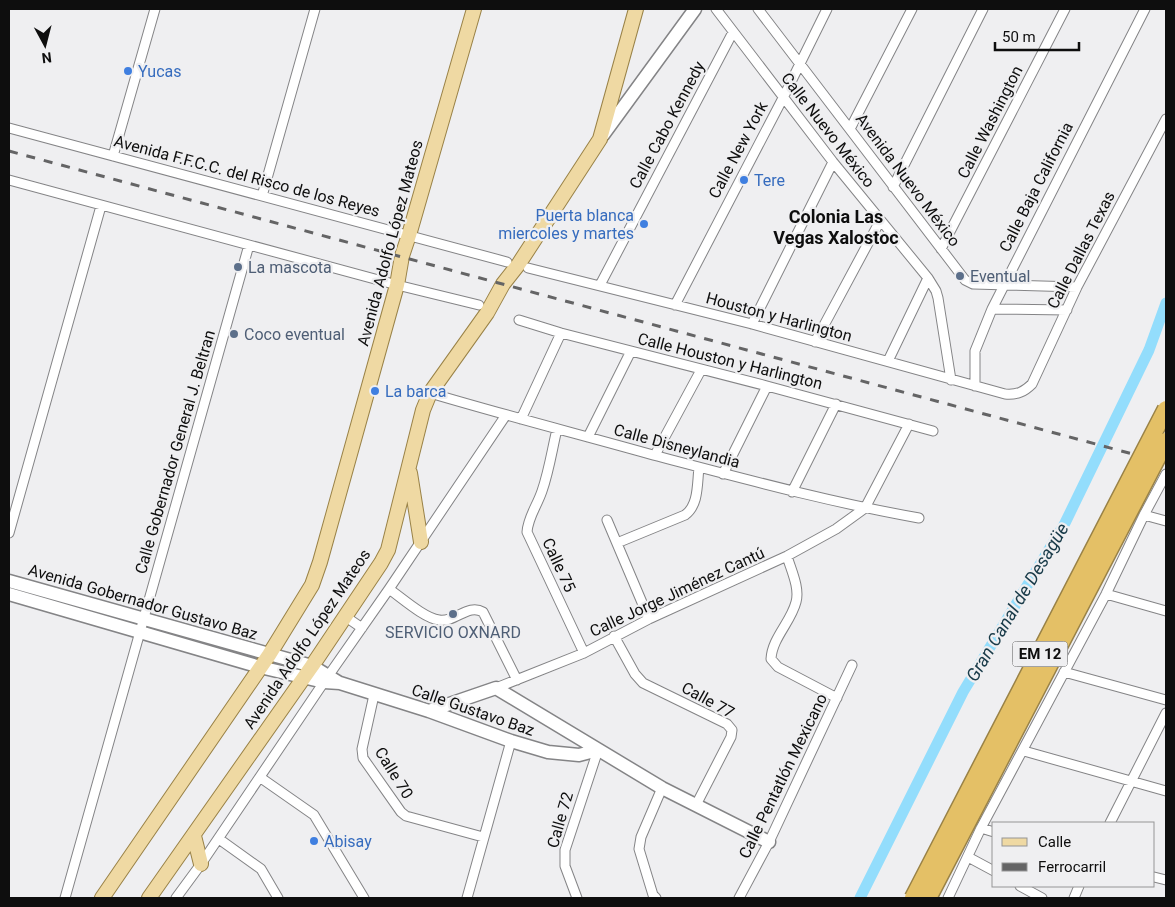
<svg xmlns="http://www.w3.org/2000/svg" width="1175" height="907" font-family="Roboto,sans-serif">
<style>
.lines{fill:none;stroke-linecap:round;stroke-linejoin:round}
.canal{stroke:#93ddfc;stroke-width:11}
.street-casing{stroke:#848486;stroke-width:11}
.secondary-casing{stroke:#848486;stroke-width:15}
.primary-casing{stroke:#998247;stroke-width:16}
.street{stroke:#fff;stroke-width:9}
.secondary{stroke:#fff;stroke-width:12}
.primary{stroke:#efd9a3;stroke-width:14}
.rail{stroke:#646465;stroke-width:3;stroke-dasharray:9 9;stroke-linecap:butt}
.highway-bridge-casing{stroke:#998247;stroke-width:19;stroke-linecap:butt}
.highway-bridge{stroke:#e4c066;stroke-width:16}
.shop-dot{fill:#3f7fe0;stroke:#efeff1;stroke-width:2}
.service-dot{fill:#5c6f8a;stroke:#efeff1;stroke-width:2}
.labels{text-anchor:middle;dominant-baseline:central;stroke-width:4.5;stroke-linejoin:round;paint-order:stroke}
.shield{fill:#efeff1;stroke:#525252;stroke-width:1}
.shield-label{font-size:15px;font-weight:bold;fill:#0e0e0e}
.shop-label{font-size:16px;fill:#366cbe;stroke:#efeff1;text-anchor:start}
.street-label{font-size:16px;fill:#0e0e0e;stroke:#efeff1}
.service-label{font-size:16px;fill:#4e5e75;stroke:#efeff1;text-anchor:start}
.neighbourhood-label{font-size:18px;font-weight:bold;fill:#0e0e0e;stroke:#efeff1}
.water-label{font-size:18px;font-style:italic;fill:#193b49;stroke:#efeff1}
</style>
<rect width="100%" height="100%" fill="#efeff1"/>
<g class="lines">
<path class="canal" d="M 860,898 L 963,692 L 1065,523 L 1149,350 L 1166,303"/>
<g class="street-casing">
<path id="street" d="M 716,9 L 833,162 L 928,278 L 936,291 L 938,298 L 951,380
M 758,9 L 965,280 L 973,284 L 1077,287
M 9,128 L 507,262
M 850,129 L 912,9
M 113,156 L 155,9
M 9,180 L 397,285 L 479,305
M 893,187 L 983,9
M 262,196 L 315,9
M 941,249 L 1065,9
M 528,268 L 752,324 L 1005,394 C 1017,395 1024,392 1032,384 L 1077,287 L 1166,119
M 600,285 L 733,32
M 675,305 L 784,96 L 827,9
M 992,309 L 1067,310
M 519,320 L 561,333 L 767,386 L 933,431
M 752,324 L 833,162
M 815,342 L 880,221
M 888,361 L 928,278
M 975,386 L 975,351 L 992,309 L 1145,9
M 430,393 C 504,415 578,434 653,455 C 741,478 829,502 919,518
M 521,419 L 561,333
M 557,429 C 552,450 549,471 542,491 C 537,506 528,517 527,532 L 584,653
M 588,437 L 631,351
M 655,455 L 701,370
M 723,474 L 767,386
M 792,492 L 836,404
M 1144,515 L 1166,521
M 607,520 L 649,619
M 9,533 L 101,206
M 617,543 L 685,515 C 699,505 697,483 699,468
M 787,556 C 791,570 800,588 796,602 C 791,622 772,638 771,659 L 778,667 L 837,698
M 389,589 C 402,598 424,618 439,620 C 455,623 468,603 483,612 L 517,680
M 1106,594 L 1166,611
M 346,617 L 362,628
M 614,636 L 635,674 L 643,683 L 727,724 L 732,730 L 731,737 L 696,805
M 1064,672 L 1166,700
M 496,688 L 584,653 L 649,619 L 787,556 L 836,529 L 865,508 L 909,424
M 374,695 L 362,749 L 363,758 L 401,812 L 406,816 L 483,837
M 1024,751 L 1166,791
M 261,778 L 314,815 L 364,898
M 1110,823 L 1166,713
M 981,828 L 994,832
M 219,839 L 261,869 L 278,898
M 968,857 L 994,871
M 1154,877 L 1166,880
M 1020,886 L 1042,898
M 65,898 L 249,245
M 176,898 L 201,864 L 324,682 L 389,589 L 506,415
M 467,898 L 511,741
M 577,898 L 565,866 L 565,850 L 598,750
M 656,898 L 653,895 L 639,849 L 641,837 L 662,788
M 739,898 L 769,842 L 852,665
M 948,898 L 981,828 L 1106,594 L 1144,515 L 1166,474
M 1074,898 L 1079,886"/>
</g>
<g class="secondary-casing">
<path id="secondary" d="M 603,135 L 695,9
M 9,581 L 312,666 L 338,682
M 9,594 L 260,667 L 324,682 L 340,683 L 429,711 L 511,741 L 548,752 L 579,755 L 598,750
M 429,711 L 496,688 L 662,788 L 769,842"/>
</g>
<g class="primary-casing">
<path id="primary" d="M 410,473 L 421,542
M 194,836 L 201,864
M 102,898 L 269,655 L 312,585 L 320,562 L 397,285 L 402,256 L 409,235 L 474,9
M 149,898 L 312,666 L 381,563 L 388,550 L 423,410 L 430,393 L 487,313 L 503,284 L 518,265 L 600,139 L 636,9"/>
</g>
<use href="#street" class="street"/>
<use href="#secondary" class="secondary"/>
<use href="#primary" class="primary"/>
<path class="rail" d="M 9,151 L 1166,463"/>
<g class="highway-bridge-casing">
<path id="highway-bridge" d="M 913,898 L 1166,409
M 928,898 L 1166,441"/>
</g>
<use href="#highway-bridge" class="highway-bridge"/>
</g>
<g class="shop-dot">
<circle cx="128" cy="71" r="5"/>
<circle cx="744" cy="180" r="5"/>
<circle cx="644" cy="224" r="5"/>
<circle cx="375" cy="391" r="5"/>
<circle cx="314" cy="841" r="5"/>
</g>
<g class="service-dot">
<circle cx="238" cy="267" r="5"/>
<circle cx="960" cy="276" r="5"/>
<circle cx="234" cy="334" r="5"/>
<circle cx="453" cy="614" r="5"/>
</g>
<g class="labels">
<rect class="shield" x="1012.5" y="641.5" width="55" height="25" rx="4"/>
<g class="shield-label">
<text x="1040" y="654">EM 12</text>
</g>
<g class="shop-label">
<text x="138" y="71">Yucas</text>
<text x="754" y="180">Tere</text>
<text x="634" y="215" text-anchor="end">Puerta blanca<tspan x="634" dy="18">miercoles y martes</tspan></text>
<text x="385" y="391">La barca</text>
<text x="324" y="841">Abisay</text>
</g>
<g class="street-label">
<text transform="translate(990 122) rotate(-63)">Calle Washington</text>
<text transform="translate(667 125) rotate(-62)">Calle Cabo Kennedy</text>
<text transform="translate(828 130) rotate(52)">Calle Nuevo México</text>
<text transform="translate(738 150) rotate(-62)">Calle New York</text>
<text transform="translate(247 176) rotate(15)">Avenida F.F.C.C. del Risco de los Reyes</text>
<text transform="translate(908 180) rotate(53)">Avenida Nuevo México</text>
<text transform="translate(1036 187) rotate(-63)">Calle Baja California</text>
<text transform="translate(390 243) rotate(-75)">Avenida Adolfo López Mateos</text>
<text transform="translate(1081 250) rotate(-63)">Calle Dallas Texas</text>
<text transform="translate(779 317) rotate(15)">Houston y Harlington</text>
<text transform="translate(730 361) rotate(14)">Calle Houston y Harlington</text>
<text transform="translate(677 446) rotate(15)">Calle Disneylandia</text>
<text transform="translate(175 452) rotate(-74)">Calle Gobernador General J. Beltran</text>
<text transform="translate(559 565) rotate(65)">Calle 75</text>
<text transform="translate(677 592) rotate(-25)">Calle Jorge Jiménez Cantú</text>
<text transform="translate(143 602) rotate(16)">Avenida Gobernador Gustavo Baz</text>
<text transform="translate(307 639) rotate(-56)">Avenida Adolfo López Mateos</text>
<text transform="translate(708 700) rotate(29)">Calle 77</text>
<text transform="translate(473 710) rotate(19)">Calle Gustavo Baz</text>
<text transform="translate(394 773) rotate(58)">Calle 70</text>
<text transform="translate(783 776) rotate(-64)">Calle Pentatlón Mexicano</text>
<text transform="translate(560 820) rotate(-74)">Calle 72</text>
</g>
<g class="service-label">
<text x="248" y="267">La mascota</text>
<text x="970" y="276">Eventual</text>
<text x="244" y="334">Coco eventual</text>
<text x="453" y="632" text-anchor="middle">SERVICIO OXNARD</text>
</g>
<g class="neighbourhood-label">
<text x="836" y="216">Colonia Las<tspan x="836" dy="21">Vegas Xalostoc</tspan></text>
</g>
<g class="water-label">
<text transform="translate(1017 602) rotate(-59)">Gran Canal de Desagüe</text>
</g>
</g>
<rect width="1175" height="907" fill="none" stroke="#0e0e0e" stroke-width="20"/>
<rect x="992" y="822" width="162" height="65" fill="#efeff1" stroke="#959596"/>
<rect x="1002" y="838" width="25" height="8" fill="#efd9a3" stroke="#959596"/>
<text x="1038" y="847" font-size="15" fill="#0e0e0e">Calle</text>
<rect x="1002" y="863" width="25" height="8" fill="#646465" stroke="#959596"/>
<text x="1038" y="872" font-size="15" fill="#0e0e0e">Ferrocarril</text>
<g transform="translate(45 45) rotate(173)" stroke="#efeff1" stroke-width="4" paint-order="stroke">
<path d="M0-4L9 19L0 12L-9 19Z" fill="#0e0e0e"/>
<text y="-8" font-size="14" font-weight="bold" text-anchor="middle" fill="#0e0e0e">N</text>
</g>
<path d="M995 42v8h84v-8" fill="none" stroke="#0e0e0e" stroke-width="2.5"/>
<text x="1002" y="42" font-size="15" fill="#0e0e0e" stroke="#efeff1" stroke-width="4" paint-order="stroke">50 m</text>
</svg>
